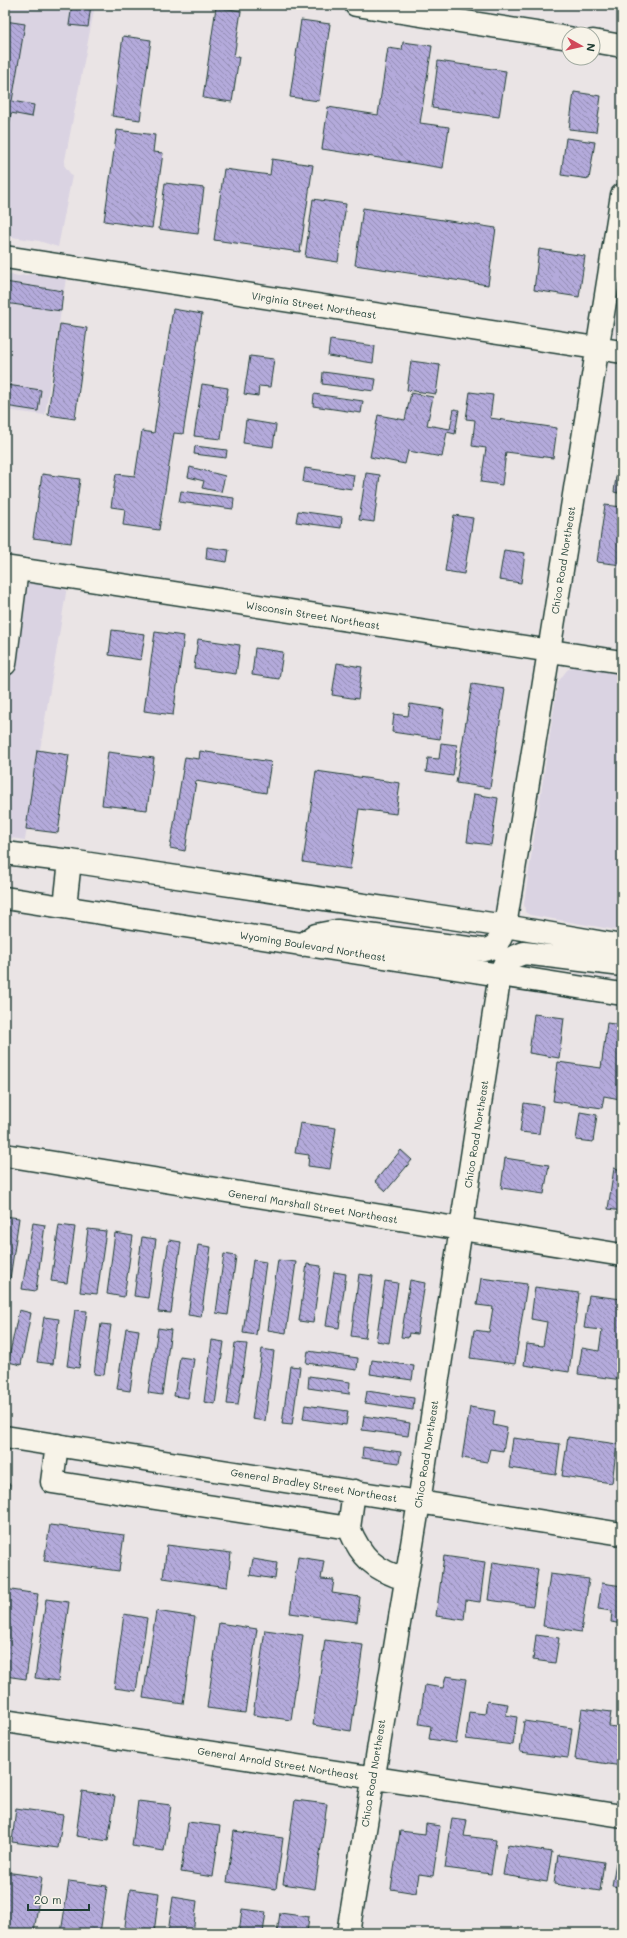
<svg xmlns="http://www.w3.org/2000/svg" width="627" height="1938" font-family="Mali,sans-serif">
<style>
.built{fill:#dad3e2}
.building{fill:url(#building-back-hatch);stroke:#1f3d34}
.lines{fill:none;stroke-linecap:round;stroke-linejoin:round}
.minor-casing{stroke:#1f3d34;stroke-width:25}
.major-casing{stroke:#1f3d34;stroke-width:25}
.minor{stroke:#f7f3e8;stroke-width:22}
.major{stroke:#f7f3e8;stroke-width:22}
.labels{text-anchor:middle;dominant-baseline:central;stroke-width:3.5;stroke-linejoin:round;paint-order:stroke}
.street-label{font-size:10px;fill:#1f3d34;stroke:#f7f3e8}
</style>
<defs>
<pattern id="building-back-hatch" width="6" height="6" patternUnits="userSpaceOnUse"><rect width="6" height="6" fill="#b4aadb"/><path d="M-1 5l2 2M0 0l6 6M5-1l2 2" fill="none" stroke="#928cb2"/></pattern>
</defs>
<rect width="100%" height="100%" fill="#eae4e5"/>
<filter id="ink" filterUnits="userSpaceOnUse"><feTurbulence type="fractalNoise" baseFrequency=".025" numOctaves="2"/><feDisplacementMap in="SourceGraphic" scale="8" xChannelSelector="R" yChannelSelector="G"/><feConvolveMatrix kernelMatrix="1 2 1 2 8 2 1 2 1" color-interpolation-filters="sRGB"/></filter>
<g filter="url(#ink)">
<path class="built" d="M 5,5 L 95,5 L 64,165 L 72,176 L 58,247 L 39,241 L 5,236 Z
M 5,273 L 18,276 L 34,274 L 66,278 L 45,415 L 5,410 Z
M 5,578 L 67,587 L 25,840 L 5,837 Z
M 574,666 L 622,674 L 622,931 L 530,915 L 525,912 L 524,903 L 558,682 L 567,670 Z"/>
<path class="building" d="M 72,5 L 91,5 L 88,27 L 69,25 Z
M 216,7 L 241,11 L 234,57 L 239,57 L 232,102 L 203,98 Z
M 301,20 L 330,24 L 319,101 L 290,97 Z
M 5,21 L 25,24 L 12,101 L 34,105 L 32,117 L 11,113 L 9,126 L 5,126 Z
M 123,36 L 151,40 L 140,120 L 112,116 Z
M 403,42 L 432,46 L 420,123 L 449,127 L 443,168 L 322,149 L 328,107 L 378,115 L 388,48 L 402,50 Z
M 438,61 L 506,71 L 499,117 L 432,108 Z
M 574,92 L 601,96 L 596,132 L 569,129 Z
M 117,130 L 155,135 L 153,152 L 163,153 L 152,228 L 104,221 Z
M 566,138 L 595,142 L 589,179 L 561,175 Z
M 272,159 L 313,165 L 300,252 L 214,240 L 224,169 L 270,175 Z
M 165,183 L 204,188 L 198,234 L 159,229 Z
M 313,199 L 346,204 L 338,262 L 305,257 Z
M 363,208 L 496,228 L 488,285 L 355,265 Z
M 539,249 L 585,256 L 579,297 L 534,290 Z
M 5,282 L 63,291 L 61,311 L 5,303 Z
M 173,309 L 202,314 L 183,434 L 174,433 L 159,530 L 123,525 L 125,509 L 111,507 L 116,474 L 135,476 L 142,431 L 154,433 Z
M 60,324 L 87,328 L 75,419 L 48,415 Z
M 330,340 L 375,346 L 373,363 L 328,356 Z
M 250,356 L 274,359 L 270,387 L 259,386 L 258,396 L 244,394 Z
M 411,361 L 440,365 L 436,394 L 407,390 Z
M 323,372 L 376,379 L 374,391 L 322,384 Z
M 5,374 L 8,375 L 7,385 L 41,390 L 38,411 L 5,406 Z
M 202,384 L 228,388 L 221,439 L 194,436 Z
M 470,392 L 493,395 L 490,418 L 557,428 L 553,458 L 506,452 L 502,485 L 481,482 L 486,448 L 472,446 L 475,420 L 466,419 Z
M 411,393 L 433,397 L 427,425 L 450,429 L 454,409 L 459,410 L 455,434 L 447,432 L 442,457 L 408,451 L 405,464 L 370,457 L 378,415 L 405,420 Z
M 314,394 L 363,401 L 361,413 L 313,406 Z
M 246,420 L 276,425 L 273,447 L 243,443 Z
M 621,440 L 622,440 L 622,494 L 614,492 Z
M 195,446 L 227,450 L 226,458 L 194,454 Z
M 190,467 L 225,476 L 221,492 L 202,488 L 204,481 L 188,477 Z
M 305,468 L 354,475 L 352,489 L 303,482 Z
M 366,473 L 380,475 L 374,522 L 359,520 Z
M 42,474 L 80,479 L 71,543 L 33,538 Z
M 181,491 L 234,498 L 233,509 L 179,502 Z
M 605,505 L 622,507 L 622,565 L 597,562 Z
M 298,511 L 342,517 L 341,528 L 296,522 Z
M 454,515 L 473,518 L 464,574 L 445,571 Z
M 207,547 L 229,550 L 227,562 L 206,559 Z
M 504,550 L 525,553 L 521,583 L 499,580 Z
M 112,630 L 145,634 L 141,660 L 109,655 Z
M 155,632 L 184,636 L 173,715 L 144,711 Z
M 198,639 L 240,645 L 236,674 L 194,668 Z
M 255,648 L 283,652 L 279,679 L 252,675 Z
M 337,663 L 362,667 L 358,699 L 332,695 Z
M 472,684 L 505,689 L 490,788 L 456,783 Z
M 410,704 L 444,709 L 440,739 L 392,732 L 394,714 L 408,716 Z
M 441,743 L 457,745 L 453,776 L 426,772 L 428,758 L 439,759 Z
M 37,750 L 69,755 L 58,833 L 26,829 Z
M 200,751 L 271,762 L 266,793 L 196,781 L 185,851 L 170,848 L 185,757 L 199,759 Z
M 108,752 L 154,758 L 147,810 L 102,805 Z
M 316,771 L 400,783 L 396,814 L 359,809 L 350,869 L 303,862 Z
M 474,794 L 498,798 L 491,845 L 467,842 Z
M 534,1014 L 564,1018 L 559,1058 L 529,1053 Z
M 607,1023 L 622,1025 L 622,1083 L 620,1099 L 604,1096 L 602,1108 L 553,1101 L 558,1062 L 601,1068 Z
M 524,1103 L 543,1106 L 539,1134 L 520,1132 Z
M 580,1112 L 597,1115 L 593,1142 L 576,1140 Z
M 300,1123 L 336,1128 L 330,1169 L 308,1166 L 309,1155 L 295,1153 Z
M 401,1150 L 412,1160 L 386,1191 L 375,1181 Z
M 505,1158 L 549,1165 L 544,1194 L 501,1188 Z
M 614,1168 L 622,1170 L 622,1211 L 608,1209 Z
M 5,1216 L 19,1218 L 10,1279 L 5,1278 Z
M 33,1223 L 45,1225 L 36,1291 L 22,1289 Z
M 59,1225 L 75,1227 L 67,1283 L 51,1281 Z
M 88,1229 L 106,1231 L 97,1294 L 80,1292 Z
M 115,1233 L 133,1236 L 124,1297 L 107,1294 Z
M 142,1237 L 156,1239 L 148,1298 L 134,1296 Z
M 169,1240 L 181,1242 L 171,1313 L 158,1312 Z
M 198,1245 L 211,1247 L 201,1317 L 188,1315 Z
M 224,1254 L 236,1256 L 228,1315 L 216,1313 Z
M 253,1260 L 266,1262 L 256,1335 L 243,1333 Z
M 278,1260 L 296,1262 L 286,1333 L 268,1330 Z
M 307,1264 L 321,1266 L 313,1323 L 299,1321 Z
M 334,1272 L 346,1274 L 339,1328 L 326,1326 Z
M 359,1274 L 373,1276 L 365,1338 L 351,1336 Z
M 481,1278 L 527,1284 L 515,1364 L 470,1358 L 474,1330 L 489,1332 L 493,1307 L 477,1305 Z
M 410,1280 L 425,1283 L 417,1334 L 409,1333 L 408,1338 L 401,1337 Z
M 385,1281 L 398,1283 L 389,1343 L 376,1341 Z
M 535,1287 L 579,1293 L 569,1372 L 524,1365 L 527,1344 L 543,1346 L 547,1322 L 531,1319 Z
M 589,1295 L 622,1299 L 622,1380 L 578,1374 L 582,1348 L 599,1351 L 602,1330 L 584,1328 Z
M 19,1310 L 31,1313 L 21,1365 L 8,1362 Z
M 75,1310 L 87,1311 L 79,1368 L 67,1366 Z
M 44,1317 L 59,1319 L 53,1364 L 37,1362 Z
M 101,1324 L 111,1325 L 104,1375 L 94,1374 Z
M 126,1328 L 139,1330 L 130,1391 L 117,1389 Z
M 158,1328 L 171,1330 L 162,1395 L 148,1393 Z
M 212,1340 L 224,1342 L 215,1404 L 204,1402 Z
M 235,1343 L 247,1344 L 238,1405 L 227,1404 Z
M 262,1349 L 274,1351 L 265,1421 L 252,1419 Z
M 308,1351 L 358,1358 L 357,1370 L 306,1363 Z
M 180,1357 L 194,1359 L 188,1398 L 174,1396 Z
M 372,1360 L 414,1366 L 412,1380 L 370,1374 Z
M 290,1366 L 300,1367 L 292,1425 L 282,1424 Z
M 309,1376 L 350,1382 L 349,1394 L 308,1388 Z
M 367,1391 L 414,1398 L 413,1410 L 365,1403 Z
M 305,1405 L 348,1411 L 346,1425 L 303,1419 Z
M 470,1407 L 495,1411 L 493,1425 L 507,1428 L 503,1451 L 490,1449 L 487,1462 L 462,1458 Z
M 364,1416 L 410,1423 L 408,1436 L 362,1430 Z
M 568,1437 L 617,1444 L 612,1483 L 562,1476 Z
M 513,1438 L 560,1444 L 556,1475 L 509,1468 Z
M 363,1447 L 401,1452 L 399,1463 L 362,1458 Z
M 5,1484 L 10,1484 L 5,1519 Z
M 50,1525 L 124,1535 L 119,1571 L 44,1561 Z
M 167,1545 L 231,1553 L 227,1587 L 163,1578 Z
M 444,1556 L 485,1562 L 480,1602 L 466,1600 L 464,1620 L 436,1616 Z
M 298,1557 L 324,1561 L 321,1579 L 334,1580 L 332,1593 L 360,1597 L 357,1622 L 290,1613 Z
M 253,1559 L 277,1563 L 275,1579 L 250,1575 Z
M 493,1562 L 538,1569 L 533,1606 L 488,1600 Z
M 550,1574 L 589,1579 L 581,1632 L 543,1626 Z
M 602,1583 L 622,1586 L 622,1624 L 611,1622 L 612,1611 L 598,1609 Z
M 5,1589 L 38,1594 L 26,1679 L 5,1676 Z
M 46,1599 L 69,1602 L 58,1681 L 35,1678 Z
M 156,1611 L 195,1617 L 183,1704 L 143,1698 Z
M 124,1614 L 147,1618 L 136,1691 L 114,1688 Z
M 219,1623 L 257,1629 L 245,1713 L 207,1708 Z
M 265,1630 L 303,1635 L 291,1720 L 253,1715 Z
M 536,1635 L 559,1638 L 555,1663 L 533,1660 Z
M 325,1640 L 363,1645 L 351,1731 L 313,1725 Z
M 446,1676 L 466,1679 L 456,1743 L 429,1739 L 431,1726 L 419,1724 L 425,1685 L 443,1688 Z
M 487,1701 L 508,1704 L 506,1715 L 517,1717 L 513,1745 L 466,1739 L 469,1712 L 485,1714 Z
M 582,1708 L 611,1712 L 609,1726 L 622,1728 L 622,1766 L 575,1759 Z
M 524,1721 L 572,1728 L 568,1758 L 520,1752 Z
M 82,1791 L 115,1796 L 108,1841 L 76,1836 Z
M 295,1800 L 327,1804 L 315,1889 L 283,1884 Z
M 138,1801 L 171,1805 L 164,1851 L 132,1846 Z
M 16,1808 L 63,1815 L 58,1848 L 12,1842 Z
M 452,1818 L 467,1820 L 464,1836 L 496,1840 L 491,1874 L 445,1868 Z
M 188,1822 L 220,1826 L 213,1877 L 181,1872 Z
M 426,1824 L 440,1826 L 433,1876 L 419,1874 L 416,1893 L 391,1889 L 400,1831 L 425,1834 Z
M 234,1831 L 283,1838 L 276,1889 L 227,1882 Z
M 508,1845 L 552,1852 L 547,1882 L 503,1875 Z
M 558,1855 L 604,1862 L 600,1891 L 554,1884 Z
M 616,1862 L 622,1862 L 622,1887 L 612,1886 Z
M 5,1872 L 42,1877 L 34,1933 L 5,1933 Z
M 69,1881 L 107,1886 L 100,1933 L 61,1933 Z
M 130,1889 L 159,1893 L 154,1933 L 124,1933 Z
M 173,1897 L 197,1901 L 193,1933 L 168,1933 Z
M 242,1909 L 266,1912 L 263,1933 L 239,1933 Z
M 280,1913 L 309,1917 L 307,1933 L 277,1933 Z"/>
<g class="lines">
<g class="minor-casing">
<path id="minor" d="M 356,5 L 569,38
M 593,41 L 622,46
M 5,257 L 622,352
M 5,567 L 622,662
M 5,664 L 17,569
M 65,906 L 70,861
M 505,926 L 622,195
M 5,1155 L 622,1255
M 5,1437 L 622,1534
M 57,1445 L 52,1482 L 349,1528 L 354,1491
M 349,1528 C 361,1557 375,1571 406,1579
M 5,1721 L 622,1816
M 348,1933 L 419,1502 L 500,974"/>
</g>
<g class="major-casing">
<path id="major" d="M 5,853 L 70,861 L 505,926 L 622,946
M 5,898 L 622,994
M 302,945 L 316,935 L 337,931 L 484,950 C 497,949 502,937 505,926
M 500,974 L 506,960 L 524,953 L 622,965"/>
</g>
<use href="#minor" class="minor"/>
<use href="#major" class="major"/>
</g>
</g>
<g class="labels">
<g class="street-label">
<text transform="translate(314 305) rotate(9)">Virginia Street Northeast</text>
<text transform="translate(563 560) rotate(-81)">Chico Road Northeast</text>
<text transform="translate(313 615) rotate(9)">Wisconsin Street Northeast</text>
<text transform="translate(313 946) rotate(9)">Wyoming Boulevard Northeast</text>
<text transform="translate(476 1134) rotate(-81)">Chico Road Northeast</text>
<text transform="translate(313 1206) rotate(9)">General Marshall Street Northeast</text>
<text transform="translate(426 1454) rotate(-81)">Chico Road Northeast</text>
<text transform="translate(314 1485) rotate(9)">General Bradley Street Northeast</text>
<text transform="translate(278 1763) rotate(9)">General Arnold Street Northeast</text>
<text transform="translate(373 1773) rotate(-81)">Chico Road Northeast</text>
</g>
</g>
<rect width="627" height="1938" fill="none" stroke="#f7f3e8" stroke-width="20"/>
<rect x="10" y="10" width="607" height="1918" fill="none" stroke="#1f3d34" stroke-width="1.5" filter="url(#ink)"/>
<g transform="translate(581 46) rotate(98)"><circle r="19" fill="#f7f3e8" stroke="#a1aaa0"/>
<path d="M0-3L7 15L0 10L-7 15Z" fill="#d1495b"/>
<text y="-6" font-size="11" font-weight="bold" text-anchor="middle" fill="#1f3d34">N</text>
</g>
<path d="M28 1904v6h61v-6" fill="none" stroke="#1f3d34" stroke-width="2"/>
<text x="34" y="1904" font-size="12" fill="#1f3d34" stroke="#f7f3e8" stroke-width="3" paint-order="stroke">20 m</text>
</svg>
